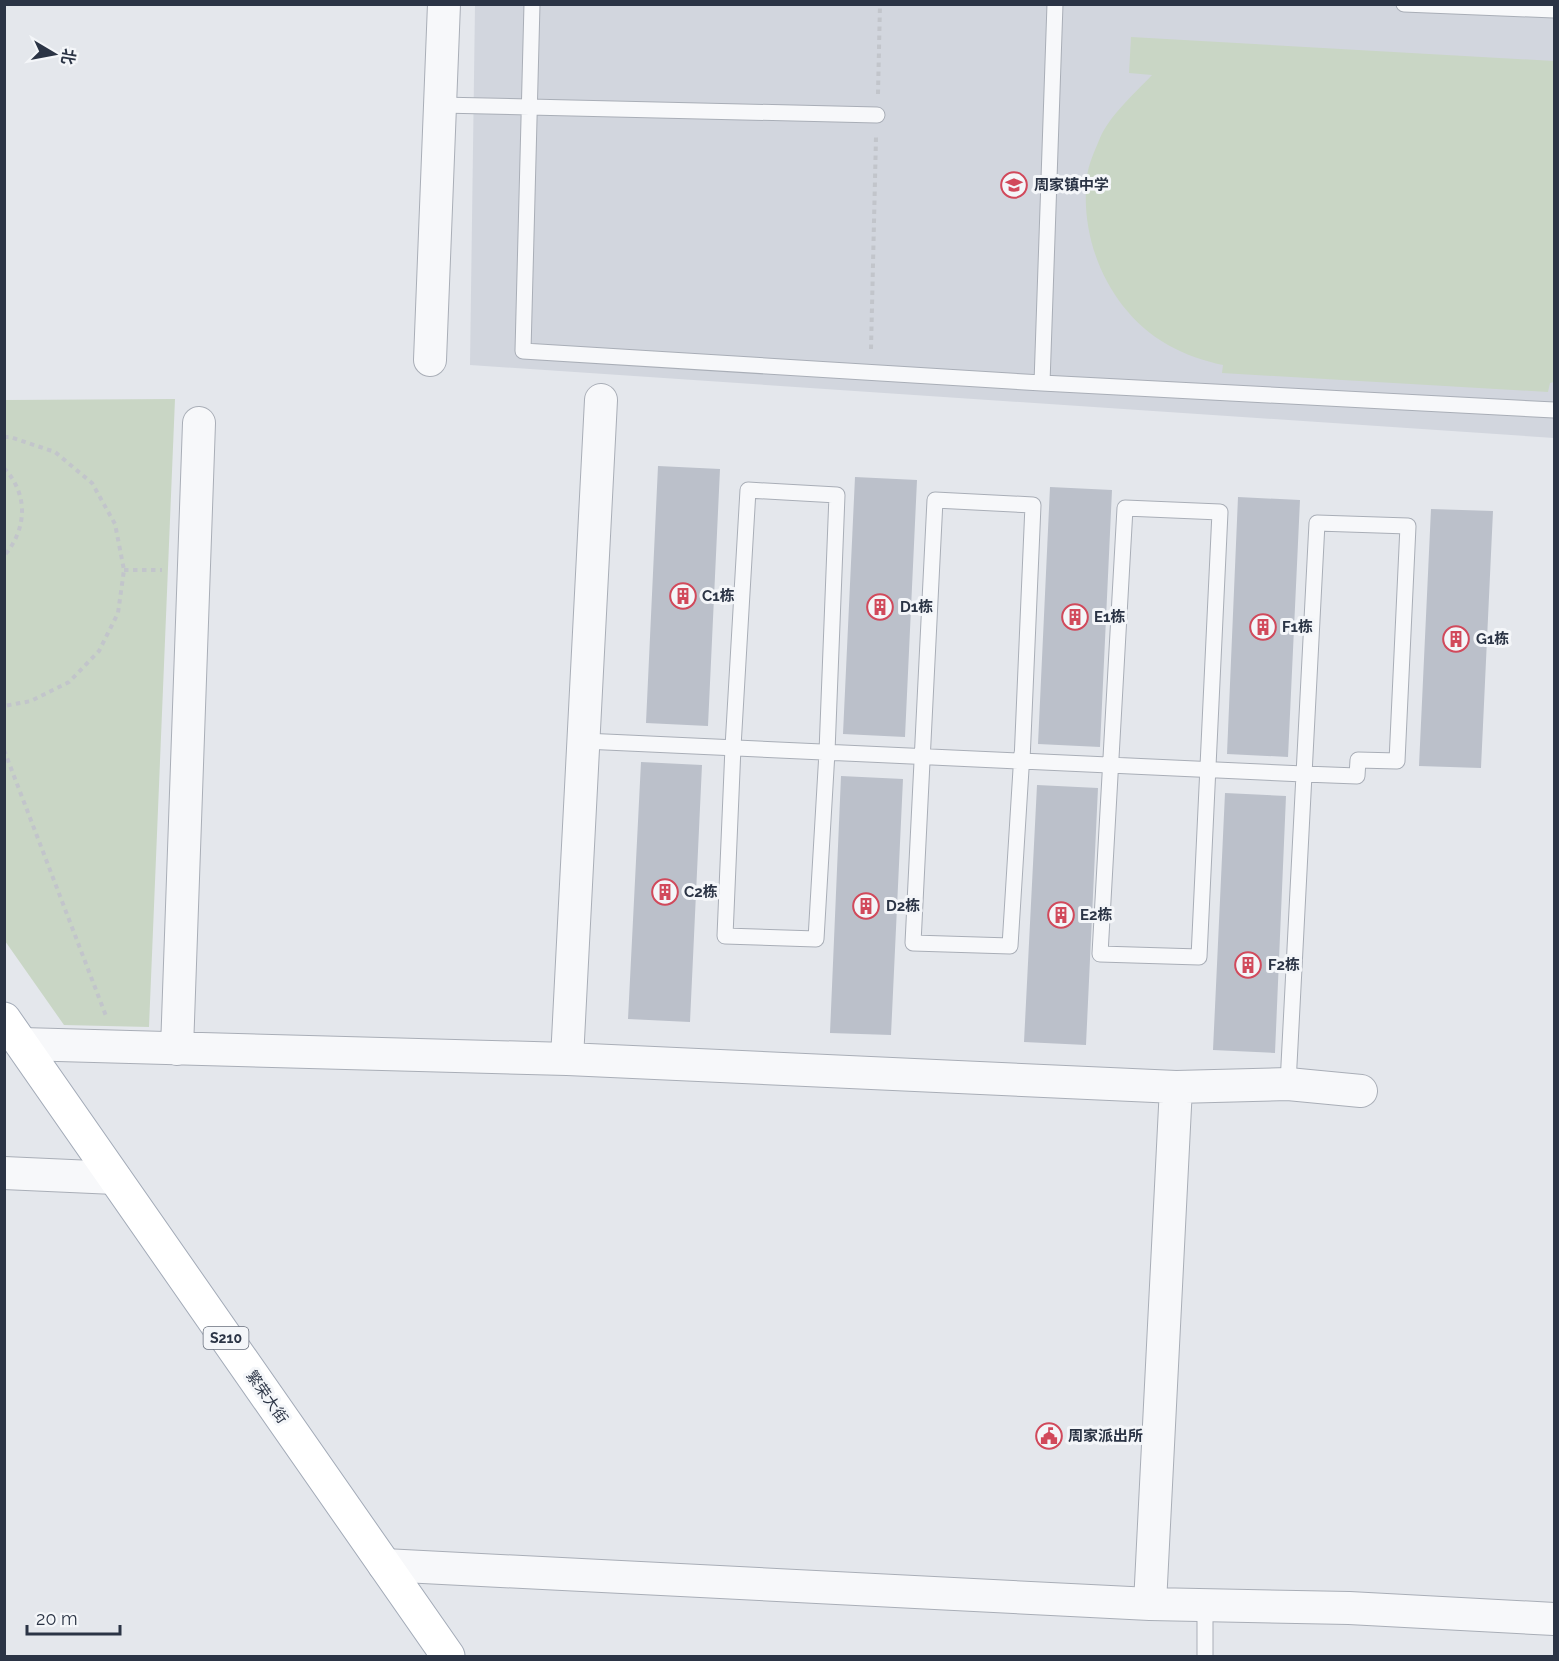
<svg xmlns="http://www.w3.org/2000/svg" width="1559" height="1661" font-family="Raleway,'Noto Sans SC',sans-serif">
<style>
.built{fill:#d2d6de}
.green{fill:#c9d6c5}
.building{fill:#bbc0ca}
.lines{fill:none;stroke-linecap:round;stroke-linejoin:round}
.service-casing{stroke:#a9aeb7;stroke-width:17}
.minor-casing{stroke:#a9aeb7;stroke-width:34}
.primary-casing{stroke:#a3abb8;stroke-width:35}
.path{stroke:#c2c5cb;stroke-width:4;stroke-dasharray:4.5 4.5;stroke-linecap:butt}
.service{stroke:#f7f8fa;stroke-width:15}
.minor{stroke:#f7f8fa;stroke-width:32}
.primary{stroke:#fff;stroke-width:33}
.labels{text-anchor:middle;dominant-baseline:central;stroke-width:6;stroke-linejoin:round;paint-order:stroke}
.shield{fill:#f4f6f9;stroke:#676e7b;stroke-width:1.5}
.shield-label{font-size:14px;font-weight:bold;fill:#2b3445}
.poi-label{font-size:15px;font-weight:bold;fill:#2b3445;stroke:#f4f6f9;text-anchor:start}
.street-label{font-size:15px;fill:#2b3445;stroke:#f4f6f9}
</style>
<rect width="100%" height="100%" fill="#e4e7ec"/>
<path class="built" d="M 475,5 L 1554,5 L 1554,438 L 470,365 Z"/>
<path class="green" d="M 1131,37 L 1554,61 L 1554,382 L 1550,383 L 1548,392 L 1222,373 L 1223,365 C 1204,361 1186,355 1168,345 C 1110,312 1079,242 1087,177 C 1088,165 1095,150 1100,138 C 1110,115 1135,93 1152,75 L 1129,73 Z
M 175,399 L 149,1027 L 64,1025 L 5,941 L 5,400 Z"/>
<path class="building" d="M 658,466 L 720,469 L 708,726 L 646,723 Z
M 855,477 L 917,480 L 905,737 L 843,734 Z
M 1050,487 L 1112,490 L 1100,747 L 1038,744 Z
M 1238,497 L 1300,500 L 1288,757 L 1227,754 Z
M 1431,509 L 1493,511 L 1481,768 L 1419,766 Z
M 641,762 L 702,765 L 690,1022 L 628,1019 Z
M 841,776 L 903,779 L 891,1035 L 830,1033 Z
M 1037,785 L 1098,788 L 1086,1045 L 1024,1042 Z
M 1225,793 L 1286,796 L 1275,1053 L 1213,1050 Z"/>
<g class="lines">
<g class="service-casing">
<path id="service" d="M 532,4 L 523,351 L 1042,383 L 1554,410
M 1404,4 L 1554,10
M 440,105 L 877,115
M 1042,383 L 1055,4
M 748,490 L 837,495 L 827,752 L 816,939 L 725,936 L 733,747 Z
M 1125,508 L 1220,512 L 1199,957 L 1100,954 Z
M 584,741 L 1304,774 L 1357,776 L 1358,760 L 1397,761 L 1408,526 L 1317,523 L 1288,1084
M 1022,761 L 1033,505 L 935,500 L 913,943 L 1010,946 L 1022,753
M 1205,1605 L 1205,1656"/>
</g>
<g class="minor-casing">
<path id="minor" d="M 430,360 L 444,4
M 22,1044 L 567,1059 L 1176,1087 L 1150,1604 L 384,1565
M 177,1049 L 199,423
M 567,1059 L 601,400
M 1176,1087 L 1288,1084 L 1361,1091
M 4,1173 L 115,1178
M 1150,1604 L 1349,1608 L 1554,1619"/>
</g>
<g class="primary-casing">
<path id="primary" d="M 4,1019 L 448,1656"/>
</g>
<path class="path" d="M 878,94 L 880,4
M 871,349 L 876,137
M 4,437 L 10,437 L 55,452 L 92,483 L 115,524 L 124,570 L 118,613 L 99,651 L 69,682 L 31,701 L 4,706
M 4,468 C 29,495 27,529 4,556
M 124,570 L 162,570
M 4,750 L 106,1016"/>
<use href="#service" class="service"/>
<use href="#minor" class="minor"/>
<use href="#primary" class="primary"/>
</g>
<defs>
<g id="school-ring" transform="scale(1.35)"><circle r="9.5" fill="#f4f6f9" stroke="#d1495b" stroke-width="1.5"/><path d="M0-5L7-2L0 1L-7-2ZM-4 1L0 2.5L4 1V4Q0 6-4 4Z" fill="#d1495b"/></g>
<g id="building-ring" transform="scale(1.35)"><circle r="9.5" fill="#f4f6f9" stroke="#d1495b" stroke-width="1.5"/><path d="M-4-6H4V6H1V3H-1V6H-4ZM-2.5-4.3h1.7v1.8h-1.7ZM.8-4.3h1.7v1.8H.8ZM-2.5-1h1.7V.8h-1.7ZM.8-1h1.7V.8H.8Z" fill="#d1495b"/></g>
<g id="civic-ring" transform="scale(1.35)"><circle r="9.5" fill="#f4f6f9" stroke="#d1495b" stroke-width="1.5"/><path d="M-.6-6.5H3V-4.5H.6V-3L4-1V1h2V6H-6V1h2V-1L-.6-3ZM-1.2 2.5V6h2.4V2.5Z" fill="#d1495b"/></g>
</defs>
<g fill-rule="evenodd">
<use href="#school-ring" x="1014" y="185"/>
<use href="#building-ring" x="683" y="596"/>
<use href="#building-ring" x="880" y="607"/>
<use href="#building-ring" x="1075" y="617"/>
<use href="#building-ring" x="1263" y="627"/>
<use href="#building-ring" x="1456" y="639"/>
<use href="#building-ring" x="665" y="892"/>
<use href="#building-ring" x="866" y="906"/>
<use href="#building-ring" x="1061" y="915"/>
<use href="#building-ring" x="1248" y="965"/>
<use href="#civic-ring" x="1049" y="1436"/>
</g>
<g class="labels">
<rect class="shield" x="203.5" y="1327" width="45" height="22" rx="4.5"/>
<g class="shield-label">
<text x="226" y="1338">S210</text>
</g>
<g class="poi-label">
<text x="1034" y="185">周家镇中学</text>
<text x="702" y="596">C1栋</text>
<text x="900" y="607">D1栋</text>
<text x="1094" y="617">E1栋</text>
<text x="1282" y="627">F1栋</text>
<text x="1476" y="639">G1栋</text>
<text x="684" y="892">C2栋</text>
<text x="886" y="906">D2栋</text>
<text x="1080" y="915">E2栋</text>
<text x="1268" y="965">F2栋</text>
<text x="1068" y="1436">周家派出所</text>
</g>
<g class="street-label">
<text transform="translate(267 1397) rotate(55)">繁荣大街</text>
</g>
</g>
<rect width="1559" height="1661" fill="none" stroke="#2b3445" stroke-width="12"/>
<g transform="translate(54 54) rotate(100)" stroke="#f4f6f9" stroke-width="4.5" paint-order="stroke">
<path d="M0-4.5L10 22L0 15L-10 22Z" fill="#2b3445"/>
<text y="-9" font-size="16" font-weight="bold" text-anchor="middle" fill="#2b3445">北</text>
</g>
<path d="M27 1625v9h93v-9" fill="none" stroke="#2b3445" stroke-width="3"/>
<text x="36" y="1625" font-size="18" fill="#2b3445" stroke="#f4f6f9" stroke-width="4.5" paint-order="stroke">20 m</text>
</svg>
